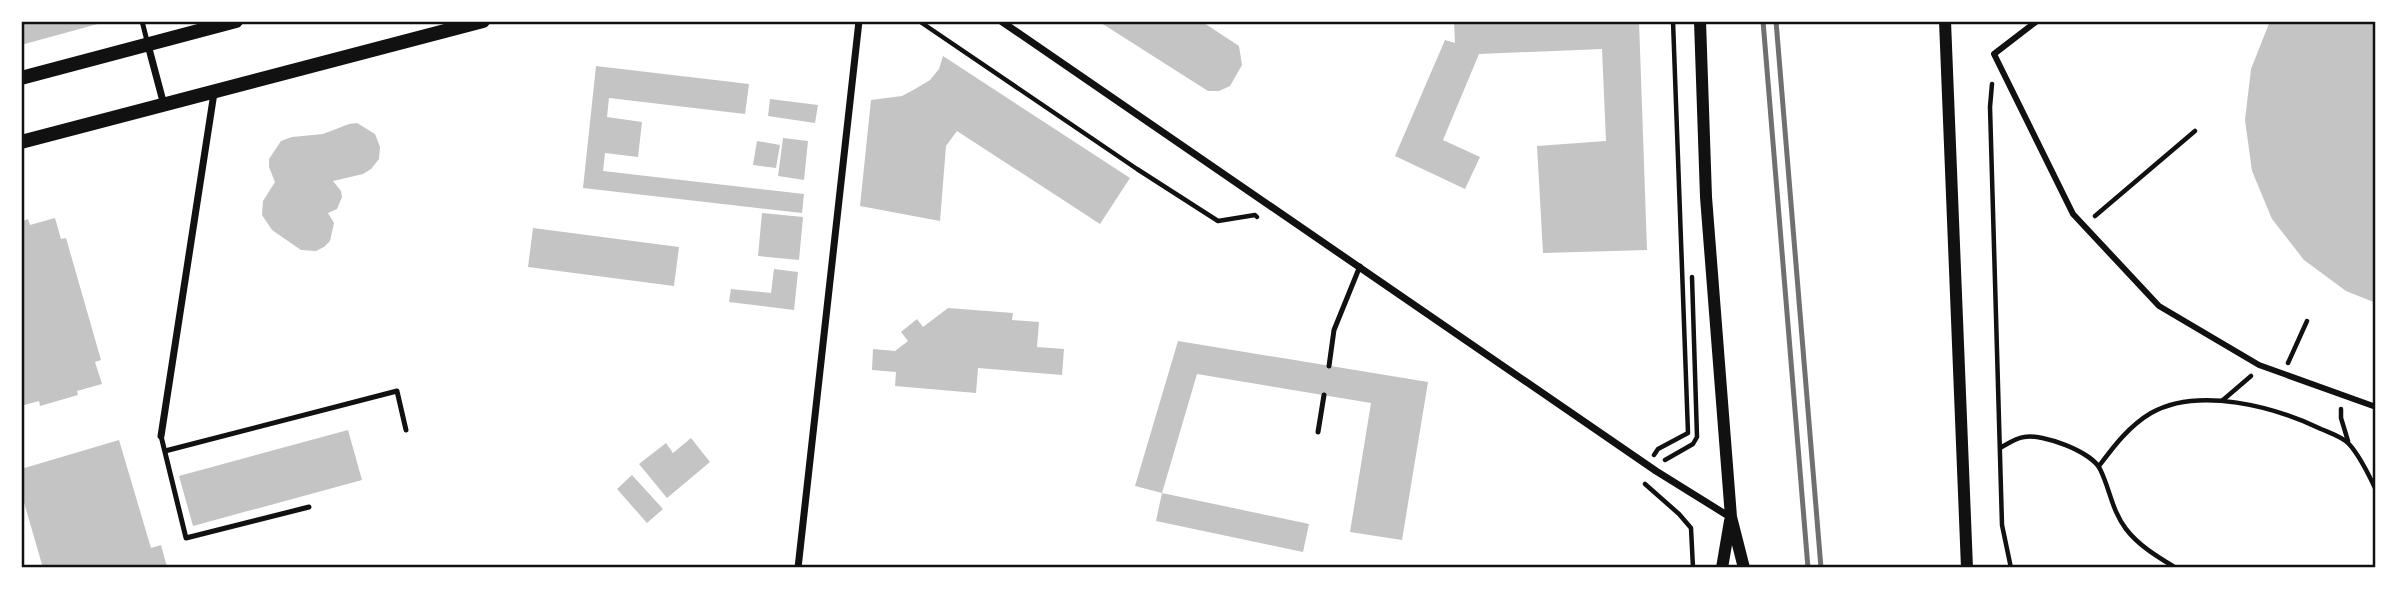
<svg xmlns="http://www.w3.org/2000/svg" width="2397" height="589" font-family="'PT Sans',sans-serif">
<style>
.building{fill:#c4c4c4}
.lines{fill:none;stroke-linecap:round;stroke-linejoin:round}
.path{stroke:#111;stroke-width:4.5}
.service{stroke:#111;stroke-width:5}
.pedestrian{stroke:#111;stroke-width:6}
.minor{stroke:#111;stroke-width:7}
.tertiary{stroke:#111;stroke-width:12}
.secondary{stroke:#111;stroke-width:14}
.rail{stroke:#707070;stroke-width:5}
.neatline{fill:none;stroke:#111;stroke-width:2.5}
</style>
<rect width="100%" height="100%" fill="#fff"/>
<path class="building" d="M 21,21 L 105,21 L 105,22 L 21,45 Z
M 1098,21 L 1201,21 L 1239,46 L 1242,65 L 1230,86 L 1219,91 L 1208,91 Z
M 1454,21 L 1639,21 L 1647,250 L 1543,253 L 1537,146 L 1606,141 L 1602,49 L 1479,54 L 1443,140 L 1480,157 L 1465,189 L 1395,156 L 1445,40 L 1455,43 Z
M 2270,21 L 2376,21 L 2376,303 L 2346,291 L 2304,260 L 2272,219 L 2252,171 L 2245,120 L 2251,69 Z
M 943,56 L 1130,178 L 1100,224 L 957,131 L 946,146 L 940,221 L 860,206 L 871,100 L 902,96 L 915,89 L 930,80 L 939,69 Z
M 596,66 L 749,84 L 745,114 L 609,98 L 607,117 L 642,122 L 638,157 L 605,153 L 603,171 L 804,194 L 802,213 L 583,188 Z
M 770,99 L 818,105 L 815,123 L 768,116 Z
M 357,123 L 375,134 L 380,147 L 379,159 L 371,169 L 363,174 L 333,181 L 341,191 L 342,197 L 337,209 L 328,213 L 334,223 L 330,241 L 324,247 L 316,251 L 301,250 L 272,230 L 262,215 L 263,201 L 275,182 L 269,167 L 269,159 L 281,141 L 292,137 L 323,134 L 349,124 Z
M 783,138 L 808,141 L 804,180 L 778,176 Z
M 757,141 L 780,145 L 776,168 L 753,165 Z
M 762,213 L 803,217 L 799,260 L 758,256 Z
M 55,218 L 61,239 L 66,238 L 101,360 L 95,362 L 102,384 L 77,391 L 78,395 L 40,406 L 39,401 L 21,406 L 21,222 L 28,219 L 30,225 Z
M 533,228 L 679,247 L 674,286 L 528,267 Z
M 774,269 L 798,272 L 794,310 L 729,302 L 731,289 L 771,293 Z
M 948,308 L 1013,313 L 1012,320 L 1039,322 L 1037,347 L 1064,349 L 1062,375 L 978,368 L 976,393 L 895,386 L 896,372 L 872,370 L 873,349 L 895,351 L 908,341 L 901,332 L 917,319 L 923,327 Z
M 1178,341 L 1428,382 L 1402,540 L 1350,532 L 1371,403 L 1197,374 L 1162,493 L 1135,486 Z
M 348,430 L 362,480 L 193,526 L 179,476 Z
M 691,438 L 710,462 L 667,498 L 639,464 L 666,443 L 673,453 Z
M 119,440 L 151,548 L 161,545 L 167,567 L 43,568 L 21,492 L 21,469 Z
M 632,475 L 663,509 L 647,523 L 617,489 Z
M 1162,493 L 1309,524 L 1303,552 L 1156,521 Z"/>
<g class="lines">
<path class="path" d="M 919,21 L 1137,169 L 1218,221 L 1255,215 L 1257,217
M 1992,84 L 1990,107 L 2002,525 L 2011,568
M 2095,216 L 2195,131
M 2288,363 L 2307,321
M 2223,400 L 2251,376
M 2341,409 L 2341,418 L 2348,441
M 2000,448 C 2007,444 2016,438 2024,437 C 2042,433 2092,452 2100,469 C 2110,489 2112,511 2126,529 C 2139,546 2158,557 2176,568
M 1654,455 L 1658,449 L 1688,433 L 1673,21
M 1665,460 L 1693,444 L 1697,437 L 1692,277
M 2099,466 C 2114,446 2129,426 2151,413 C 2199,386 2275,407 2321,429 C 2330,433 2343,437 2349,444 C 2360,456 2369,475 2376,490
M 1645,484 L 1679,514 L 1691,528 L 1693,568"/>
<path class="service" d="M 142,21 L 147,41
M 1329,366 L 1334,330 L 1360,266
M 1318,432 L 1324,395
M 161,436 L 186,538 L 309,507
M 165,451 L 397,391 L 406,430"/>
<path class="pedestrian" d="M 2037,21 L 1994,54 L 2073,214 L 2159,306 L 2259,365 L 2376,407"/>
<path class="minor" d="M 1001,21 L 1656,471 L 1730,517
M 148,45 L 164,105
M 161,436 L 214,93
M 798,568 L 859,21"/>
<path class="tertiary" d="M 1700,21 L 1706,197 L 1731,517 L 1744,568
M 1945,21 L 1967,568
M 1722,568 L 1730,521"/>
<path class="secondary" d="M 21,78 L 236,21
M 21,142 L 483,21"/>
<path class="rail" d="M 1763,21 L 1808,568
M 1776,21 L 1821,568"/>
</g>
<rect width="2397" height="589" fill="none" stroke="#ffffff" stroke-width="46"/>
<rect x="23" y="23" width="2351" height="543" class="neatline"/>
</svg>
